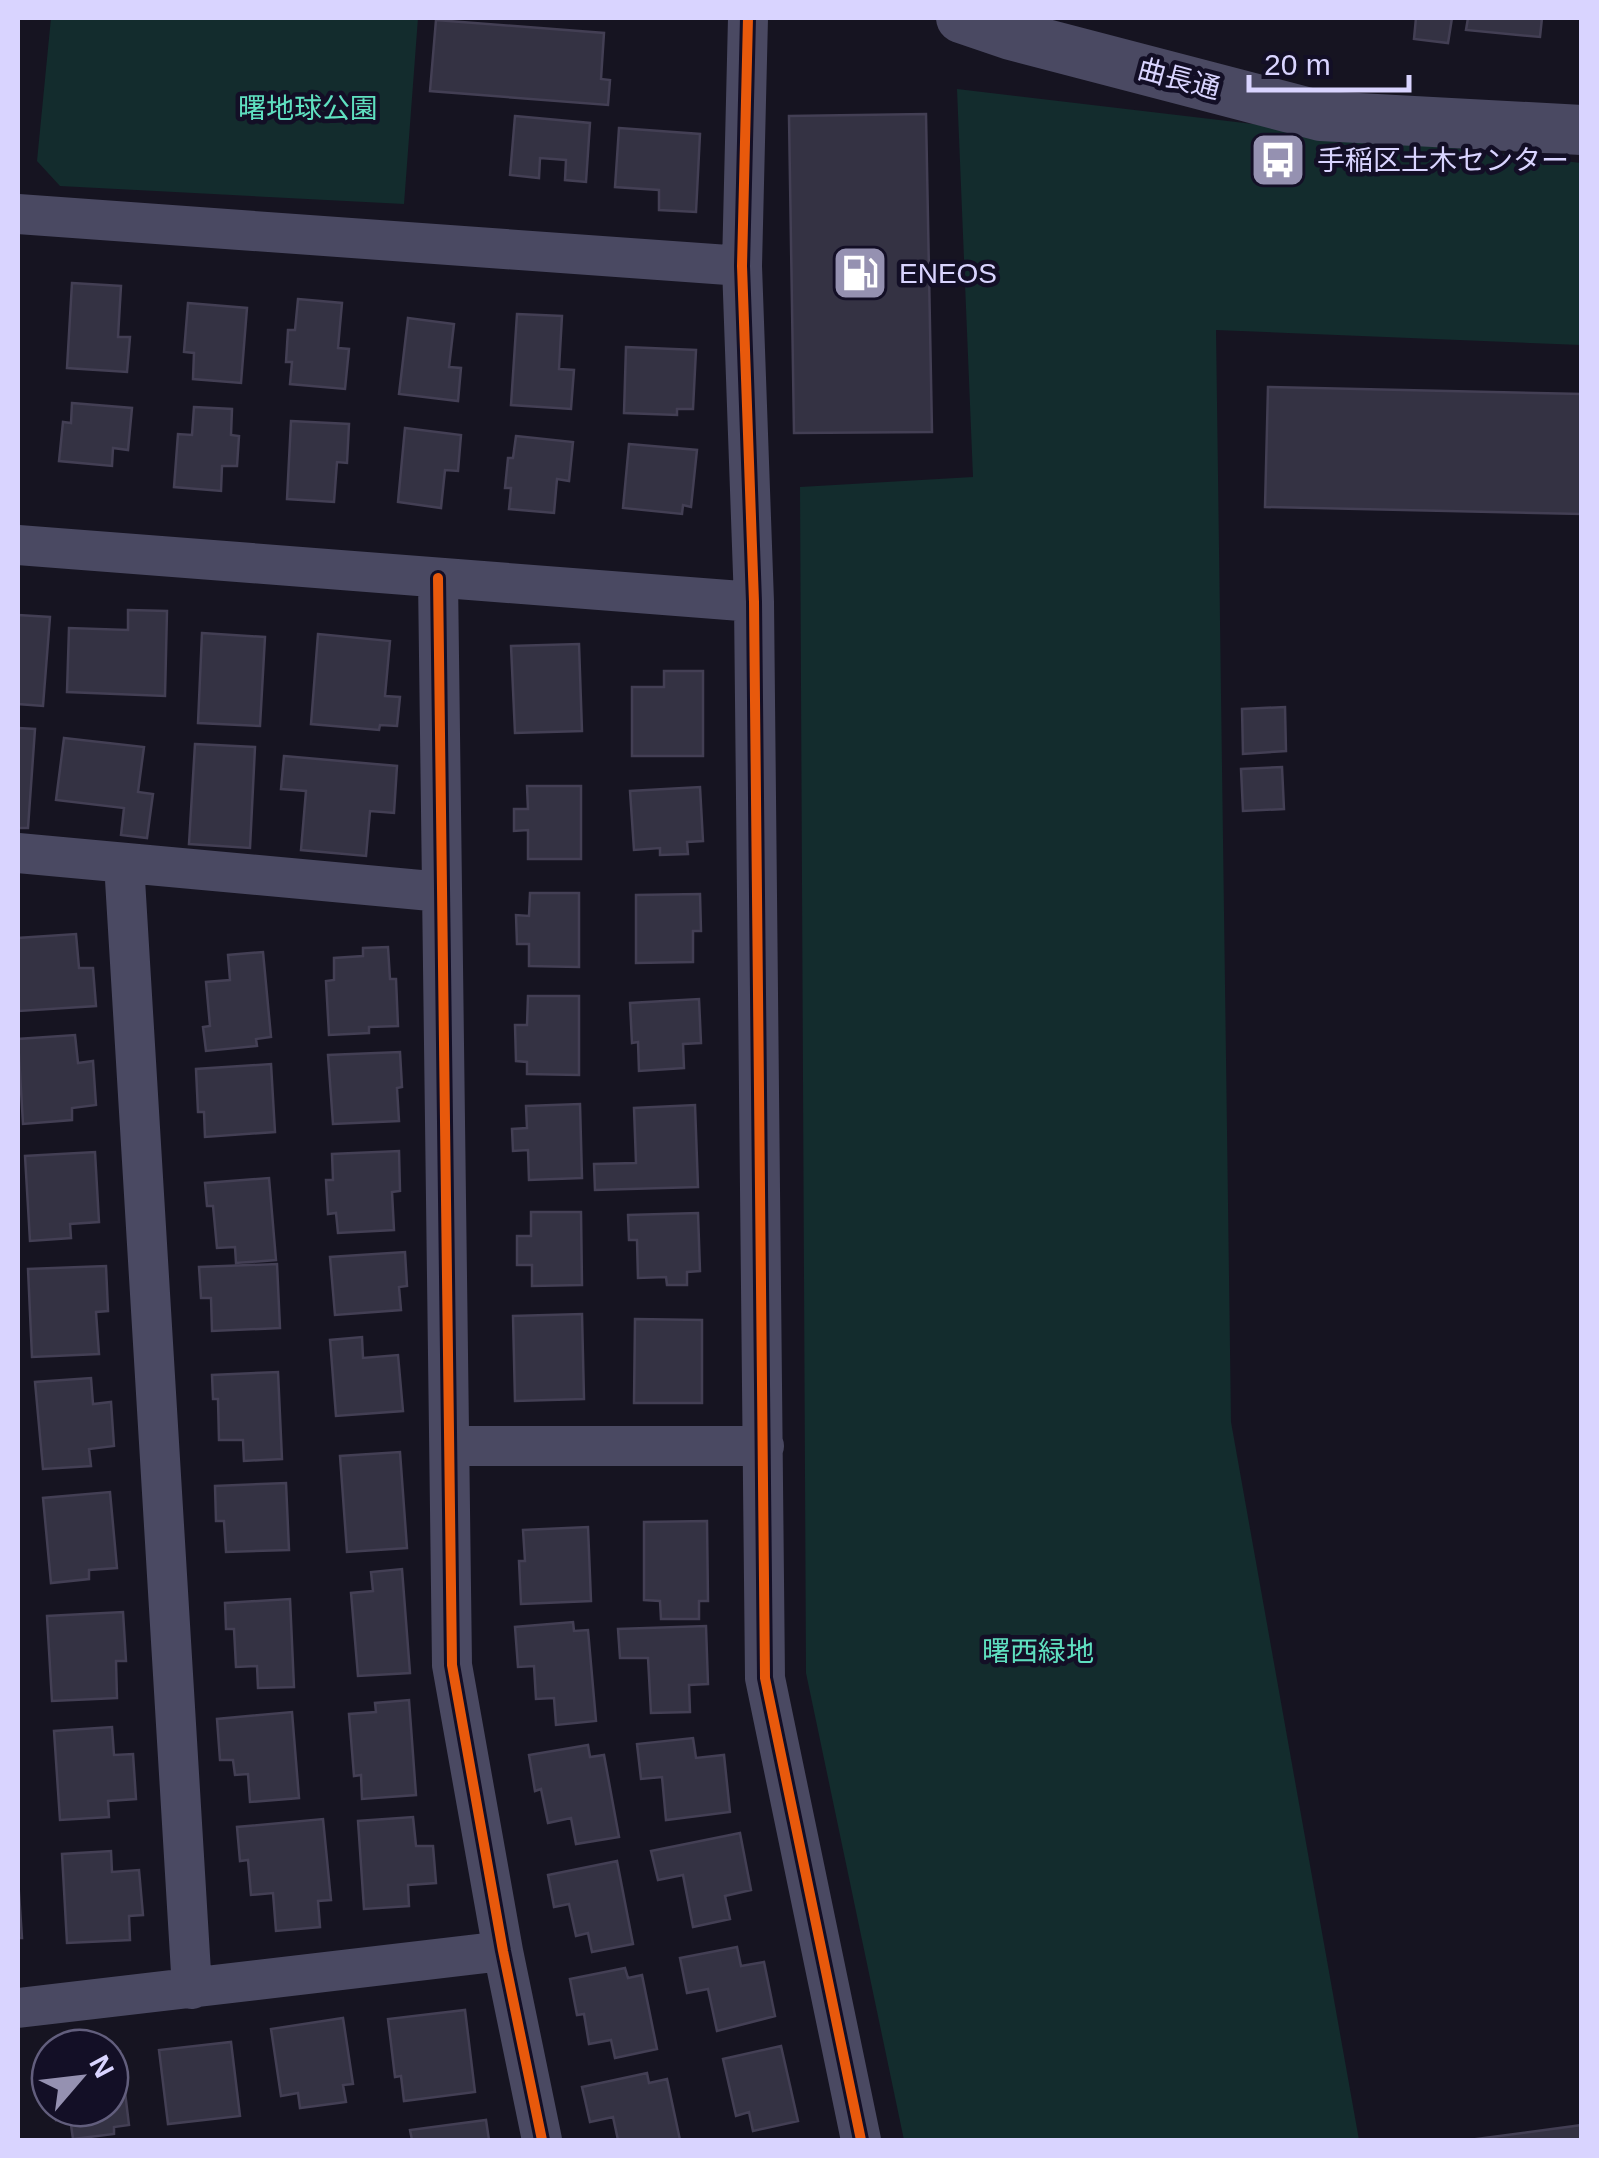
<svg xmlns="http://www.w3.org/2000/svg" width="1599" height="2158" font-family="Helvetica,'Noto Sans JP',sans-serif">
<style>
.green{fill:#132c2d}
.building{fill:#343243;stroke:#433f54;stroke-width:2.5}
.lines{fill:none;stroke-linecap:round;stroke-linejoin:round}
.minor{stroke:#4a4962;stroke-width:40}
.tertiary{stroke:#4a4962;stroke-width:50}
.cycleway-casing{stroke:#130f26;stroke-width:16}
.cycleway{stroke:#e8590c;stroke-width:10}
.labels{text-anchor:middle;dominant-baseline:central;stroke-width:9;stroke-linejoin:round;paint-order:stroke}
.street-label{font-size:28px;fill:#d9d4ff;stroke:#130f26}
.park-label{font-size:28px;fill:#5fe0c0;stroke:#130f26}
.poi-label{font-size:28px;fill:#d9d4ff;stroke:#130f26;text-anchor:start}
</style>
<rect width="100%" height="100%" fill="#161421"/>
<path class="green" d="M 51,18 L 418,18 L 404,204 L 60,186 L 37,161 Z
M 957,89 L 1581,163 L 1581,345 L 1216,330 L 1231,1422 L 1359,2140 L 904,2140 L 806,1673 L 800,487 L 973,477 Z"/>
<path class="building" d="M 1416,18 L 1452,18 L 1448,43 L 1414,39 Z
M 1468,18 L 1542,18 L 1540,37 L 1466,30 Z
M 436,20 L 604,33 L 601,79 L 610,80 L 608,105 L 430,91 Z
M 926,114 L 932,432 L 794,433 L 789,116 Z
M 515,116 L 590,123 L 586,182 L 565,180 L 566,160 L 540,158 L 539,178 L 510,175 Z
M 619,128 L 700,134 L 696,212 L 659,210 L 659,190 L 615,187 Z
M 72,283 L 121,286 L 118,337 L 130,337 L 127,372 L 67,368 Z
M 298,299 L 342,303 L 338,348 L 349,349 L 345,389 L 290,384 L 292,362 L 286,362 L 288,330 L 295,330 Z
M 188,303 L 247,308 L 241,383 L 193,379 L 194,353 L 184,352 Z
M 517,314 L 562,316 L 559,369 L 574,370 L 571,409 L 511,405 Z
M 408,318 L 454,324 L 449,367 L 461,368 L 458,401 L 399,394 Z
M 626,347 L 696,350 L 693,409 L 677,409 L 677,415 L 624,413 Z
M 1268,387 L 1582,394 L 1582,514 L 1265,507 Z
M 72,403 L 132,408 L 128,450 L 113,448 L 112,466 L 59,461 L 63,422 L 71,423 Z
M 194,407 L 232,409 L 231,435 L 239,436 L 237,466 L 222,466 L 221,491 L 174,487 L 178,434 L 192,435 Z
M 291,421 L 349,424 L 347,463 L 337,462 L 334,502 L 287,499 Z
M 405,428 L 461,435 L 458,471 L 445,470 L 441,508 L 398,502 Z
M 516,436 L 573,442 L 569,481 L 557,479 L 554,513 L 509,509 L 511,488 L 505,488 L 508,458 L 513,458 Z
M 629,444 L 697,450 L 691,507 L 683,505 L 682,514 L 623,508 Z
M 128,610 L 167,611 L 165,696 L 67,692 L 69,628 L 128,630 Z
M 18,615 L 50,617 L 43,706 L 18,704 Z
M 202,633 L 265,637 L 260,726 L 198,723 Z
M 318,634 L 390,641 L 385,696 L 400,697 L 397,726 L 380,725 L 379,730 L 311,724 Z
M 579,644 L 582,731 L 515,733 L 511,646 Z
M 664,671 L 703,671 L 703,756 L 632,756 L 632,687 L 664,687 Z
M 1285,707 L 1286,751 L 1243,754 L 1242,709 Z
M 18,728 L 35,729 L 28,828 L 18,828 Z
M 64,738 L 144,747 L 138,792 L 153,794 L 147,838 L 121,835 L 124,808 L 56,800 Z
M 195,744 L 255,747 L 250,848 L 189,844 Z
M 284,756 L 397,766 L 394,813 L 370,811 L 366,856 L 301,850 L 306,791 L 281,789 Z
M 1282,767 L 1284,809 L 1243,811 L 1241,769 Z
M 527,786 L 581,786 L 581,859 L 528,859 L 528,830 L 514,831 L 514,809 L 528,809 Z
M 700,787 L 703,841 L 687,842 L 688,854 L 660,855 L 660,848 L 634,850 L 630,791 Z
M 530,893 L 579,893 L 579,967 L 529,966 L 529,944 L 517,944 L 516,915 L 529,916 Z
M 700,894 L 701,931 L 693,931 L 693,962 L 636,963 L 636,895 Z
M 76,934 L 79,968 L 93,968 L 96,1006 L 19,1011 L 18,938 Z
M 388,947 L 390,979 L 396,979 L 398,1026 L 369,1027 L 369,1033 L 329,1035 L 326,981 L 334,980 L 334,958 L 363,956 L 363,948 Z
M 263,952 L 271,1037 L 256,1039 L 257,1046 L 206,1051 L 203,1027 L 210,1026 L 206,982 L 230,980 L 228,955 Z
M 528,996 L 579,996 L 579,1075 L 527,1074 L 527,1062 L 516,1061 L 515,1025 L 527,1025 Z
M 699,999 L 701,1043 L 683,1044 L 684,1068 L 639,1071 L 638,1042 L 632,1043 L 630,1003 Z
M 75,1035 L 78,1063 L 93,1061 L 96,1105 L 72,1108 L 72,1120 L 23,1124 L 18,1039 Z
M 400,1052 L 402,1087 L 397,1088 L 399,1121 L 333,1124 L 328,1055 Z
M 271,1064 L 275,1132 L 205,1137 L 204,1112 L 198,1112 L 196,1069 Z
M 580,1104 L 582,1178 L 529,1180 L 528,1150 L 513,1151 L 512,1129 L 527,1128 L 526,1106 Z
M 695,1105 L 698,1187 L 595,1190 L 594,1164 L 636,1163 L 634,1108 Z
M 399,1151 L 400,1191 L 392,1192 L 394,1230 L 338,1233 L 336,1213 L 328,1214 L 326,1180 L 333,1180 L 332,1154 Z
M 95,1152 L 99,1222 L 70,1224 L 71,1238 L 30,1241 L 25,1156 Z
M 269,1178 L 276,1260 L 236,1263 L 235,1247 L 217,1248 L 213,1206 L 207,1206 L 205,1183 Z
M 531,1212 L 581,1212 L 582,1285 L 532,1286 L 532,1265 L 517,1265 L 517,1236 L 531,1236 Z
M 698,1213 L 700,1271 L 687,1272 L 687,1285 L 667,1285 L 666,1277 L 638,1278 L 637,1240 L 629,1240 L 628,1215 Z
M 405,1252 L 407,1286 L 399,1287 L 401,1310 L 335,1315 L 330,1257 Z
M 277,1264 L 280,1328 L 212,1331 L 211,1298 L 201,1298 L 199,1267 Z
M 106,1266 L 108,1311 L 96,1312 L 99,1354 L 32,1357 L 28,1269 Z
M 582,1314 L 584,1399 L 515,1401 L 513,1316 Z
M 635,1319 L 702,1320 L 702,1403 L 634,1403 Z
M 362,1337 L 363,1358 L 398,1355 L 403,1411 L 336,1416 L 330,1340 Z
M 278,1372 L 282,1459 L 244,1461 L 243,1440 L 219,1440 L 218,1399 L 213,1399 L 212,1375 Z
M 91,1378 L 93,1404 L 111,1402 L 114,1446 L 89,1449 L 91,1466 L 43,1469 L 35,1382 Z
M 400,1452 L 407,1548 L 347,1552 L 340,1456 Z
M 286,1483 L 289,1550 L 226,1552 L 224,1521 L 216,1521 L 215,1486 Z
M 110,1492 L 117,1568 L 89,1570 L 89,1579 L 51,1583 L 43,1498 Z
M 707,1521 L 708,1601 L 699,1601 L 699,1619 L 661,1619 L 660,1601 L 644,1600 L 644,1522 Z
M 588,1527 L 591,1601 L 521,1604 L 519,1561 L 525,1561 L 523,1530 Z
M 402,1569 L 410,1673 L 358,1676 L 351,1593 L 373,1591 L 371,1572 Z
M 290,1599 L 294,1687 L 258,1688 L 257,1666 L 236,1667 L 234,1629 L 226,1629 L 225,1603 Z
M 123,1612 L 126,1661 L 116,1661 L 117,1698 L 52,1701 L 47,1616 Z
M 573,1622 L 574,1631 L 588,1630 L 596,1721 L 556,1725 L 554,1698 L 536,1699 L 534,1666 L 518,1667 L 515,1627 Z
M 706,1626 L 708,1684 L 689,1685 L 690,1712 L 651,1713 L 648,1658 L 620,1658 L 618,1629 Z
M 409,1700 L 416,1795 L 362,1799 L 361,1775 L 354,1776 L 349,1714 L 376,1712 L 375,1703 Z
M 292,1712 L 299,1798 L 250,1802 L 248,1774 L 235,1775 L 233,1760 L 220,1760 L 217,1719 Z
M 112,1727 L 114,1755 L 133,1754 L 136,1799 L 108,1801 L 109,1817 L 60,1820 L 54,1731 Z
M 693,1738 L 696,1758 L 724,1755 L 730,1812 L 666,1820 L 662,1777 L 641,1779 L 637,1744 Z
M 588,1745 L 590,1757 L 604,1755 L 619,1837 L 576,1844 L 571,1818 L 548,1823 L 541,1789 L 535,1791 L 529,1755 Z
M 413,1817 L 416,1846 L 433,1846 L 436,1883 L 408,1885 L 409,1906 L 364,1909 L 358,1821 Z
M 323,1819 L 331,1900 L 318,1901 L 320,1927 L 276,1931 L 273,1893 L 251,1895 L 248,1860 L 240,1861 L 237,1827 Z
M 740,1833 L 751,1890 L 725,1896 L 730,1919 L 693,1927 L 683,1875 L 658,1880 L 651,1851 Z
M 111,1851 L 112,1872 L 139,1870 L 143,1915 L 129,1916 L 130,1940 L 67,1943 L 62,1854 Z
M 617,1861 L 633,1944 L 592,1952 L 588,1933 L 576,1936 L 569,1904 L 554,1907 L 548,1875 Z
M 18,1878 L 22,1938 L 18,1938 Z
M 737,1947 L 741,1966 L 764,1962 L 775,2016 L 717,2031 L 708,1989 L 687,1993 L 680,1958 Z
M 625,1968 L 628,1978 L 642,1975 L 657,2049 L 615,2058 L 611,2040 L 589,2044 L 584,2014 L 577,2015 L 570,1979 Z
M 465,2010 L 475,2092 L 404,2101 L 401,2076 L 395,2077 L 388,2019 Z
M 343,2018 L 353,2084 L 343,2085 L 346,2102 L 300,2108 L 298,2093 L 281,2096 L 271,2029 Z
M 231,2042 L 240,2116 L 168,2124 L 159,2050 Z
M 781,2046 L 798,2121 L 753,2131 L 749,2112 L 736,2116 L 723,2059 Z
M 120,2051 L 129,2125 L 114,2127 L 114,2134 L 73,2139 L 70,2118 L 56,2120 L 54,2108 L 110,2108 L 110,2052 Z
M 647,2073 L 649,2083 L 667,2079 L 680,2140 L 618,2140 L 613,2117 L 590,2122 L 582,2087 Z
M 486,2120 L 489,2140 L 412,2140 L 410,2130 Z
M 1582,2125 L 1582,2140 L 1469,2140 Z"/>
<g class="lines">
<path class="minor" d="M 748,18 L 742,266 L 754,602 L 765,1678 L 861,2140
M 18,214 L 742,266
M 18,545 L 754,602
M 438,578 L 452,1665 L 503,1951 L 542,2140
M 18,853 L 442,892
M 124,863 L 192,1989
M 450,1446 L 764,1446
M 18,2008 L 503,1951"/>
<path class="tertiary" d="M 961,18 L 1011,35 L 1321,116 L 1582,130"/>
<g class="cycleway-casing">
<path id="cycleway" d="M 748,18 L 742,266 L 754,602 L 765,1678 L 861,2140
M 438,578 L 452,1665 L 503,1951 L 542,2140"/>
</g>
<use href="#cycleway" class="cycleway"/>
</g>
<defs>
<g id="bus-square" transform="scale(2.875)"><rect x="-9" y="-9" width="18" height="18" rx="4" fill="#9591b1" stroke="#130f26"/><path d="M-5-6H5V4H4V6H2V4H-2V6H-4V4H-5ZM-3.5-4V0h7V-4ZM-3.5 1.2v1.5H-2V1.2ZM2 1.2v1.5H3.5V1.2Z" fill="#fff"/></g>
<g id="fuel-square" transform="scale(2.875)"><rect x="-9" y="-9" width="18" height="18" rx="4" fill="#9591b1" stroke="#130f26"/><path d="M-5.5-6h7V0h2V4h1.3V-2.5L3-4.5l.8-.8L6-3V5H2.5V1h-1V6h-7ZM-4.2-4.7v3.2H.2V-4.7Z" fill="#fff"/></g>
</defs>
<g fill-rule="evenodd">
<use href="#bus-square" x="1278" y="160"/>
<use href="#fuel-square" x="860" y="273"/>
</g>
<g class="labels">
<g class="street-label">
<text transform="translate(1179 79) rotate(15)">曲長通</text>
</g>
<g class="park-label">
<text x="308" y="108">曙地球公園</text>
<text x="1038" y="1651">曙西緑地</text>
</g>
<g class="poi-label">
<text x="1317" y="160">手稲区土木センター</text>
<text x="899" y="273">ENEOS</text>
</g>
</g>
<rect width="1599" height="2158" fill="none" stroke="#d9d4ff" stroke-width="40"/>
<g transform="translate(80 2078) rotate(62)"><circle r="48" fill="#130f26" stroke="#625e7d" stroke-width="2.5"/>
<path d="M0-8L18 38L0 25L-18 38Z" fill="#9591b1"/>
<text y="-15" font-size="28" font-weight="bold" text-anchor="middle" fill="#d9d4ff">N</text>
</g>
<path d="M1249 75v15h160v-15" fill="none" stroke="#d9d4ff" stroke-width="5"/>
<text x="1264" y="75" font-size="30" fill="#d9d4ff" stroke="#130f26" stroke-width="8" paint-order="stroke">20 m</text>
</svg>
